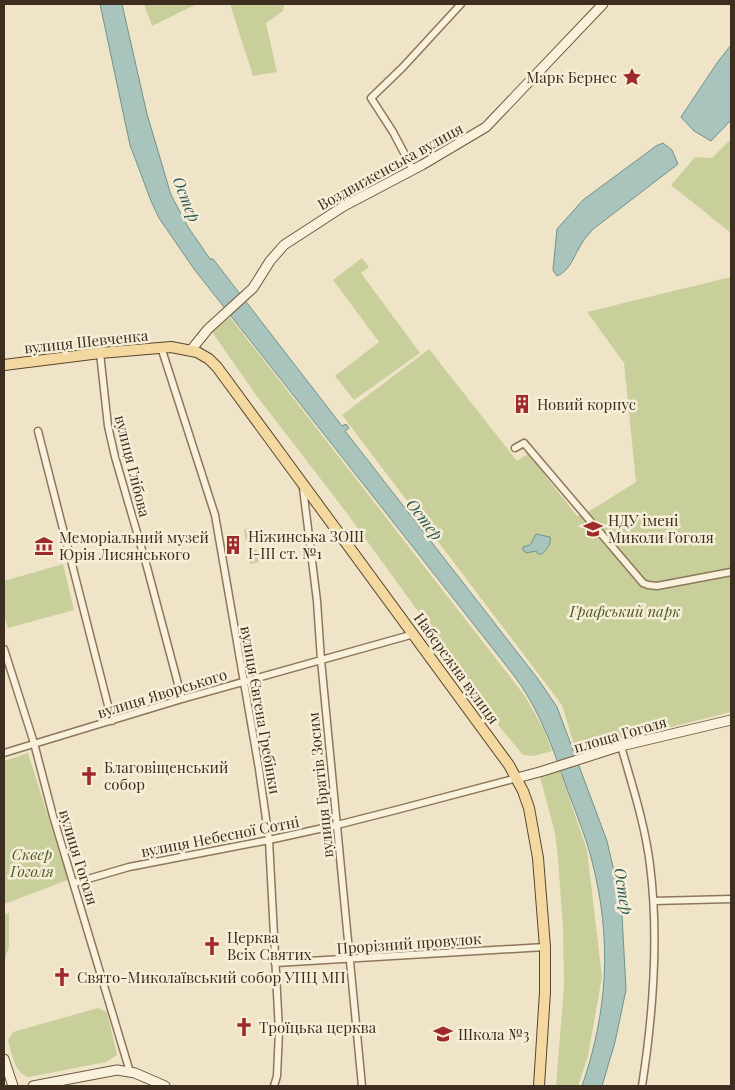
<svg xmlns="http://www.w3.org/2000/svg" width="735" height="1090" font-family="'Playfair Display',serif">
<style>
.green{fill:#c9cf9b}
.water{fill:#a9c4bc;stroke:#6f938a}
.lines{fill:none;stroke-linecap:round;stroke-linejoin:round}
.street-casing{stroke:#8d765c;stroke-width:9}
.secondary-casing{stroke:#6f573f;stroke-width:11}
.primary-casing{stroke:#5b4430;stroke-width:12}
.street{stroke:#faf1dc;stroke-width:6}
.secondary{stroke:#faf1dc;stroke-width:9}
.primary{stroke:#f3d9a0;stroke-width:10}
.labels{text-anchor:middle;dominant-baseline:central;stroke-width:5;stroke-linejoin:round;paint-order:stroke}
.poi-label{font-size:15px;fill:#3d2e20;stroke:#f7eed8;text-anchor:start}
.street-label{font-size:15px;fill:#3d2e20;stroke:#f7eed8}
.park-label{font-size:15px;font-style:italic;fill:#4d5a26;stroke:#f7eed8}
.water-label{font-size:16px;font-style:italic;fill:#2f5d5a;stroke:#f7eed8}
</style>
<rect width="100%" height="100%" fill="#f0e4c8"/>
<path class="green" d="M 144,4 L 197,4 L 152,26 Z
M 230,4 L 284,4 L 283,11 L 266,23 L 277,72 L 253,76 Z
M 731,139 L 731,233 L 671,185 L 695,157 L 712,158 Z
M 362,258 L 369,267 L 361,273 L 420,353 L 354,400 L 335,376 L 379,342 L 333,280 Z
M 731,277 L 731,712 L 576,751 L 562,705 L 342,415 L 429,349 L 517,461 L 528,454 L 577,516 L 588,512 L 636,482 L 624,363 L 587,312 Z
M 230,317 L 525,696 L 543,728 L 552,751 L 534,756 L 523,755 L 498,725 L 498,721 L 494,719 L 473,687 L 346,512 L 256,395 L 212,332 Z
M 253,528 L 255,541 L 246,542 L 244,529 Z
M 257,549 L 259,562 L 250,564 L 248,551 Z
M 63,564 L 74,610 L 8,628 L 4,615 L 4,581 Z
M 28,753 L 68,880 L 4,904 L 4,761 Z
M 559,768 L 587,850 L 602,977 L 588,1056 L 578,1086 L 556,1086 L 564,985 L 563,927 L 558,859 L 555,833 L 539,773 Z
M 9,913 L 9,946 L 4,963 L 4,915 Z
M 98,1008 L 107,1012 L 117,1055 L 106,1062 L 29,1077 C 14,1074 12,1053 8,1040 L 13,1032 Z"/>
<path class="water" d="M 100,4 L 122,4 L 147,114 L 171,195 L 188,227 L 210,259 L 213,259 L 342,426 L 346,424 L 349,428 L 345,431 L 538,679 L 557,707 L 607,841 L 613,867 L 622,915 L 626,990 L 615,1042 L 602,1086 L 582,1086 C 608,1011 612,939 592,861 C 586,837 576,813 567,789 C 553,748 539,708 512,673 L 194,269 L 159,218 L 151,201 L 130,145 Z
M 731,45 L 731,120 L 711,141 L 694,131 L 681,117 L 717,63 Z
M 663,143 L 672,150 L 678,164 L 592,230 C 589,234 585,238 582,243 C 574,255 571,270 557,276 L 553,270 L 557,229 L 583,200 L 656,146 Z
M 536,534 L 550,537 C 552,544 546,550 542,554 L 538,554 L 536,551 L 526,553 L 523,550 L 523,547 L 530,545 Z"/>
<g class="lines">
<g class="street-casing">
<path id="street" d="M 413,170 L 393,132 L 371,98 L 403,67 L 461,4
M 161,347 L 215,515 L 259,769 L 269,840 L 279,1031 L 277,1076 L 274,1086
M 100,353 L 108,426 L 115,457 L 147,567 L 182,699
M 38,431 L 112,721
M 515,448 L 524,443 L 643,583 L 648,585 L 657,586 L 731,572
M 303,488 L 317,601 L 321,660 L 362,1086
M 4,649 L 34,743 L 53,816 L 130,1072
M 621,746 C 632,785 645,824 650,865 C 659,936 653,1015 642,1086
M 4,753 L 182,699 L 414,634
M 74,883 L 129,867 L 269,840 L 337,825 L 396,810 L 517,778
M 654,901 L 731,899
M 275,963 L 545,947"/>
</g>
<g class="secondary-casing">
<path id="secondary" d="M 191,350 L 208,329 L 253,288 L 270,261 L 284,245 L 344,206 L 422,165 L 486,127 L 603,4
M 517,778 L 543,771 L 621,746 L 731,720
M 4,1059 L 13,1086
M 33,1086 L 117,1070 L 135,1073 L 165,1086"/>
</g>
<g class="primary-casing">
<path id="primary" d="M 4,365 L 100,353 L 171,347 L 197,352 L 209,359 L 217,367 L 509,765 L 523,791 L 529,808 L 538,858 L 545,947 L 545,992 L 539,1086"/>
</g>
<use href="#street" class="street"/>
<use href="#secondary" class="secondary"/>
<use href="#primary" class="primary"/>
</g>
<defs>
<g id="sight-bare" transform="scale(1.5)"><path d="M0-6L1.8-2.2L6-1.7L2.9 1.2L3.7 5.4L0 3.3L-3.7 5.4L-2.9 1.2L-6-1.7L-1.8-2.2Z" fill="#9e2a2b" stroke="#f7eed8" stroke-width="2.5" paint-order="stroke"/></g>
<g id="building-bare" transform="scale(1.5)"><path d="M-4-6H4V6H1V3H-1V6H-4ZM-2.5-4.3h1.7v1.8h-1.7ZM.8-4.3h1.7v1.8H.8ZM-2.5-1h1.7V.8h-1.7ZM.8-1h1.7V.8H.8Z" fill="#9e2a2b" stroke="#f7eed8" stroke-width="2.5" paint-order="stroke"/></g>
<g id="university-bare" transform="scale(1.5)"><path d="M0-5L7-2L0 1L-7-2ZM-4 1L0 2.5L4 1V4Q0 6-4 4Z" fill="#9e2a2b" stroke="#f7eed8" stroke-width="2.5" paint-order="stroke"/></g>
<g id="museum-bare" transform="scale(1.5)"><path d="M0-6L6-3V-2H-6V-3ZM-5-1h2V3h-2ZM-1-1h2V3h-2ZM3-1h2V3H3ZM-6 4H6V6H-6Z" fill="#9e2a2b" stroke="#f7eed8" stroke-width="2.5" paint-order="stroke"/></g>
<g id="church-bare" transform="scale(1.5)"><path d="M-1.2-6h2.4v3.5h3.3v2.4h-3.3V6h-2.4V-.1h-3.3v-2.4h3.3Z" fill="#9e2a2b" stroke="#f7eed8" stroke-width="2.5" paint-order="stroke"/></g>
<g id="school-bare" transform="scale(1.5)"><path d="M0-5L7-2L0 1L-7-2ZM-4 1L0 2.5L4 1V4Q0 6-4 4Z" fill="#9e2a2b" stroke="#f7eed8" stroke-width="2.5" paint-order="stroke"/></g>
</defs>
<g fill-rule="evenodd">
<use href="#sight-bare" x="632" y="77"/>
<use href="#building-bare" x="522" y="404"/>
<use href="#university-bare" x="593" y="529"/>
<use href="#building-bare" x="233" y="545"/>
<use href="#museum-bare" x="44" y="546"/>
<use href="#church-bare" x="89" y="776"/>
<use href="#church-bare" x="212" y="946"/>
<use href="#church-bare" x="62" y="977"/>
<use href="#church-bare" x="244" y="1027"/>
<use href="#school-bare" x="443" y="1034"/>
</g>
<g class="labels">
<g class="poi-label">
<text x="617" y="77" text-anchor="end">Марк Бернес</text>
<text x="537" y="404">Новий корпус</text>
<text x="608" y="520">НДУ імені<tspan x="608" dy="17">Миколи Гоголя</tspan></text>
<text x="248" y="536">Ніжинська ЗОШ<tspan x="248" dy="17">І-ІІІ ст. №1</tspan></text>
<text x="59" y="537">Меморіальний музей<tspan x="59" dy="17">Юрія Лисянського</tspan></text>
<text x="104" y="767">Благовіщенський<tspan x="104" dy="17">собор</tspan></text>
<text x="227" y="937">Церква<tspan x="227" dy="17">Всіх Святих</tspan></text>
<text x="77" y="977">Свято-Миколаївський собор УПЦ МП</text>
<text x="259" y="1027">Троїцька церква</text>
<text x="458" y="1034">Школа №3</text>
</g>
<g class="street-label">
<text transform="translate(390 166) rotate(-29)">Воздвиженська вулиця</text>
<text transform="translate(86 341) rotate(-6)">вулиця Шевченка</text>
<text transform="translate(133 466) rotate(76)">вулиця Глібова</text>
<text transform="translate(457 668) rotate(54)">Набережна вулиця</text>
<text transform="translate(162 693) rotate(-17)">вулиця Яворського</text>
<text transform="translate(261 710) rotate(80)">вулиця Євгена Гребінки</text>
<text transform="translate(620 734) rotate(-16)">площа Гоголя</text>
<text transform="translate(320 785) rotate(-96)">вулиця Братів Зосим</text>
<text transform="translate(220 836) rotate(-11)">вулиця Небесної Сотні</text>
<text transform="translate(79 857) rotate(73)">вулиця Гоголя</text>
<text transform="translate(409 943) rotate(-4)">Прорізний провулок</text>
</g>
<g class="park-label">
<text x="625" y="611">Графський парк</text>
<text x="32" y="854">Сквер<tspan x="32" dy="17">Гоголя</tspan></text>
</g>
<g class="water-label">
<text transform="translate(187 199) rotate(68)">Остер</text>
<text transform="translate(425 519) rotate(52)">Остер</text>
<text transform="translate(624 891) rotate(81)">Остер</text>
</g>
</g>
<rect width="735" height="1090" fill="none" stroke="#3d2e20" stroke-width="10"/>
</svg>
